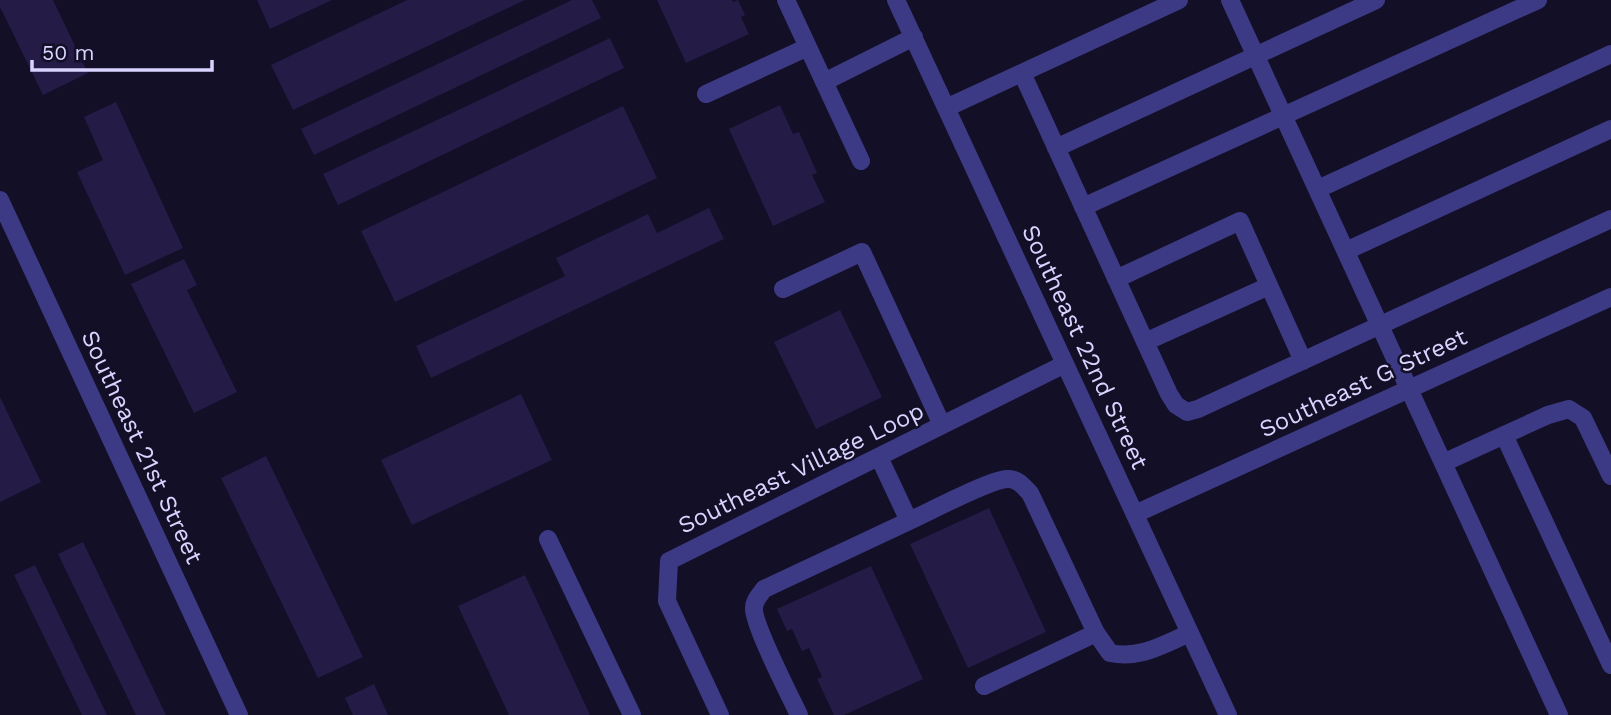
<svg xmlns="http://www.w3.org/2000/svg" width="1611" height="715" font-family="'Work Sans',sans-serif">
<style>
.building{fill:#241b47}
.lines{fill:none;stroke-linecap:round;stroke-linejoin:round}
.minor{stroke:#3d3a85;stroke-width:18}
.labels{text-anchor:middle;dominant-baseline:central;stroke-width:5;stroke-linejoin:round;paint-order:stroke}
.street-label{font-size:24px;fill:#d9d4ff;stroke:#130f26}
</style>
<rect width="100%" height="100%" fill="#130f26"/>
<path class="building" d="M 0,0 L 53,0 L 88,73 L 43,95 L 0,7 Z
M 257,0 L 332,0 L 270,29 Z
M 407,0 L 525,0 L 293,110 L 271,65 Z
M 572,0 L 592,0 L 601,18 L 314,155 L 301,129 Z
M 657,0 L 732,0 L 733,2 L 738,0 L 745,15 L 741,17 L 749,34 L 686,63 Z
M 610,38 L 624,68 L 338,205 L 323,174 Z
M 116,102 L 183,248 L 125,275 L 77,172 L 103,160 L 84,117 Z
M 780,105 L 793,134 L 799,132 L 817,173 L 812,175 L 825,202 L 773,226 L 729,129 Z
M 623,106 L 657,178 L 395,302 L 361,231 Z
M 709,208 L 724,239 L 431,378 L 416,346 L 565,276 L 556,258 L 648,214 L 657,233 Z
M 184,259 L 197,285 L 187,290 L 237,392 L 194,413 L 131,284 Z
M 840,310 L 882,397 L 816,429 L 774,342 Z
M 521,394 L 552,460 L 412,525 L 381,460 Z
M 0,397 L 41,482 L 0,502 Z
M 266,456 L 363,657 L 318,678 L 221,478 Z
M 989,508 L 1046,632 L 968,668 L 910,544 Z
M 83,542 L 166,715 L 136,715 L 58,554 Z
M 35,565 L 107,715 L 82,715 L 14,575 Z
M 871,566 L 923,679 L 844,715 L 834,715 L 817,679 L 822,677 L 809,648 L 802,651 L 792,629 L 787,631 L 777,609 Z
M 525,575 L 590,715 L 509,715 L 458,606 Z
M 374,684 L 388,715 L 353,715 L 345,698 Z"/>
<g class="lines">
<path class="minor" d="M 786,0 L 861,161
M 896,0 L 1228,715
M 1230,0 L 1559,715
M 1022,73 L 1169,394 L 1176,405 L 1187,412 L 1198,409 L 1611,219
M 824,82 L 914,37
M 706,94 L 808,47
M 946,108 L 1179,0
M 1056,148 L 1376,0
M 1318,189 L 1611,54
M 0,200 L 239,715
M 1083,207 L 1538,0
M 1346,251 L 1611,129
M 1116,279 L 1240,221 L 1303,361
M 783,289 L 862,252 L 942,425
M 1145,342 L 1269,286
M 1504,435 L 1611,665
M 1443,463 L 1548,415 L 1569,409 L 1583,418 L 1611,476
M 1135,514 L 1611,297
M 909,521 C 929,512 989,480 1007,479 C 1017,478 1023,486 1030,493 L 1096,633 L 1110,653 C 1141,659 1162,645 1190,633
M 548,539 L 632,715
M 984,686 L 1096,633
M 720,715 L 667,601 L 669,561 L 1065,364
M 799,715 C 790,696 753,624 754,608 C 754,600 760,595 764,589 L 909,521 L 879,457"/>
</g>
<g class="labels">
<g class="street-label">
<text transform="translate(1085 347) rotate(65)">Southeast 22nd Street</text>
<text transform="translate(1363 383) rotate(-25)">Southeast G Street</text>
<text transform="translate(142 447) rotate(65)">Southeast 21st Street</text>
<text transform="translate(801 468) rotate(-26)">Southeast Village Loop</text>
</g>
</g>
<path d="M32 60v10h180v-10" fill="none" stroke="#d9d4ff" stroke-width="3.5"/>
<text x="42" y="60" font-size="21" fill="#d9d4ff" stroke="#130f26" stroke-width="5" paint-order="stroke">50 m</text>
</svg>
